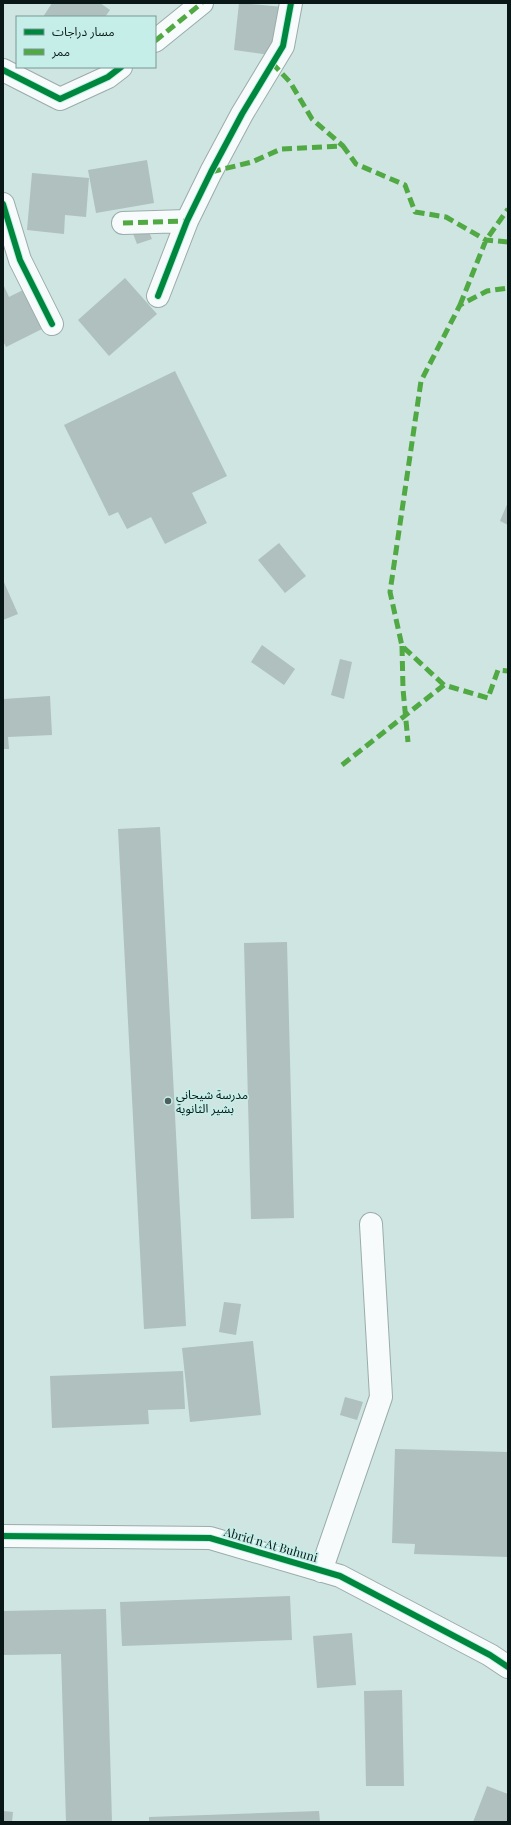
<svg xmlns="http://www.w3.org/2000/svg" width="511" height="1825" font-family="'Playfair Display','Noto Sans Arabic',serif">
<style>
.building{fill:#afc0be}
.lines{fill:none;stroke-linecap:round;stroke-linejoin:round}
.minor-casing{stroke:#9aacaa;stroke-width:24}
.minor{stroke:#f8fbfb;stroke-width:22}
.quiet{stroke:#50a942;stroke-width:5;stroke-dasharray:10 5;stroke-linecap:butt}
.cycleway-casing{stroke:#c5eee9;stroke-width:8}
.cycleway{stroke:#00873e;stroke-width:6}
.poi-dot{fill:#4e605d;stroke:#c5eee9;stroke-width:1.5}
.labels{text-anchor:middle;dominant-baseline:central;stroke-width:3.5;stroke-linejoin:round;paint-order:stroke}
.poi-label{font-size:12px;fill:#091816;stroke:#c5eee9;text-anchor:start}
.street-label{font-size:12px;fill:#091816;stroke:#c5eee9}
</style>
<rect width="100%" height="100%" fill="#cee5e2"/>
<path class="building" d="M 52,3 L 100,3 L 110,10 L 105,17 L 43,17 Z
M 239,3 L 283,7 L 277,56 L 234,50 Z
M 147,160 L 154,203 L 96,213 L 88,170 Z
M 32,173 L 89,178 L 86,217 L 65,215 L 64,234 L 27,230 Z
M 146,225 L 152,239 L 137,244 L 132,231 Z
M 125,278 L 157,314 L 109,356 L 78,320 Z
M 3,284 L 9,297 L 25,289 L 44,328 L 6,347 L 3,341 Z
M 175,371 L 227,476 L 192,493 L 207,523 L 165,544 L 151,517 L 127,529 L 118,512 L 109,516 L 64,425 Z
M 508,502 L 508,525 L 500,521 Z
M 279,543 L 306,576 L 285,593 L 258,560 Z
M 3,580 L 18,614 L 3,620 Z
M 262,645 L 295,669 L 284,685 L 251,662 Z
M 340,659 L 352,662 L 344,699 L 331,695 Z
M 50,696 L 52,735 L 8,737 L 9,749 L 3,749 L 3,699 Z
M 160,827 L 186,1326 L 144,1329 L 118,829 Z
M 287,942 L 294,1218 L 251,1219 L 244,943 Z
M 224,1302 L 241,1304 L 236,1335 L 219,1332 Z
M 253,1341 L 261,1415 L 190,1422 L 182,1348 Z
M 183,1371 L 185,1409 L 148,1410 L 149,1424 L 52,1428 L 50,1376 Z
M 345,1397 L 363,1402 L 357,1420 L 340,1415 Z
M 395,1449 L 508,1452 L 508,1557 L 414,1554 L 415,1544 L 392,1543 Z
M 290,1596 L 292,1640 L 122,1646 L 120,1602 Z
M 106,1609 L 112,1822 L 66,1822 L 61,1654 L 3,1655 L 3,1611 Z
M 352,1633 L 356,1685 L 317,1688 L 313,1636 Z
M 402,1690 L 404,1786 L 366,1786 L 364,1691 Z
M 487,1786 L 508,1794 L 508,1822 L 473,1822 Z
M 3,1811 L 13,1812 L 12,1822 L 3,1822 Z
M 319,1811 L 320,1822 L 149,1822 L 149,1817 Z"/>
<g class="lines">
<g class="minor-casing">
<path id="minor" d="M 155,41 L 202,3
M 3,70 L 60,99 L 108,77 L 121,67
M 3,204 L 20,260 L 52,324
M 123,223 L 187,221
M 158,296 L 187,221 L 211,172 L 242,114 L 283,46 L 291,3
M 3,1536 L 210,1538 L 340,1576 L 490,1655 L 508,1667
M 321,1571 L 381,1397 L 371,1224"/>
</g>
<use href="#minor" class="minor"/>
<path class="quiet" d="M 155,41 L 202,3
M 272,63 L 290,82 L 312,119 L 343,146
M 211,172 L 252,162 L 281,149 L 343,146 L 356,164 L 405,185 L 415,212 L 446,217 L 486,240 L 508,242
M 123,223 L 187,221
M 460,305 L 486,240 L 508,209
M 402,646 L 403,689 L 408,742
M 444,685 L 402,646 L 390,592 L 421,381 L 460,305 L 487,291 L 508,288
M 342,765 L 444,685 L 488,698 L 498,670 L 508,671"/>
<g class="cycleway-casing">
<path id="cycleway" d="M 3,70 L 60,99 L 108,77 L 121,67
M 3,204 L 20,260 L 52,324
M 158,296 L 187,221 L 211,172 L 242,114 L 283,46 L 291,3
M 3,1536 L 210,1538 L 340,1576 L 490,1655 L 508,1667"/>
</g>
<use href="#cycleway" class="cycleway"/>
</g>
<circle class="poi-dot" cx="168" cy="1101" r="4"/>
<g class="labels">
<g class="poi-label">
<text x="176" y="1094">مدرسة شيحاني<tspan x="176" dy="14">بشير الثانوية</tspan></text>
</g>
<g class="street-label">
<text transform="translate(271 1544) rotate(16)">Abrid n At Buhuni</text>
</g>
</g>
<rect width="511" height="1825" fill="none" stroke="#091816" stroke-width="8"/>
<rect x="16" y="16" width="140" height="52" fill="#c5eee9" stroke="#7a9895"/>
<rect x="24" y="29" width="20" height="6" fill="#00873e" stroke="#7a9895"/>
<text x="52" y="36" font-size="12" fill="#091816">مسار دراجات</text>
<rect x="24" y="49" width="20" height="6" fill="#50a942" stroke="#7a9895"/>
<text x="52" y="56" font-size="12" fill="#091816">ممر</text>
</svg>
